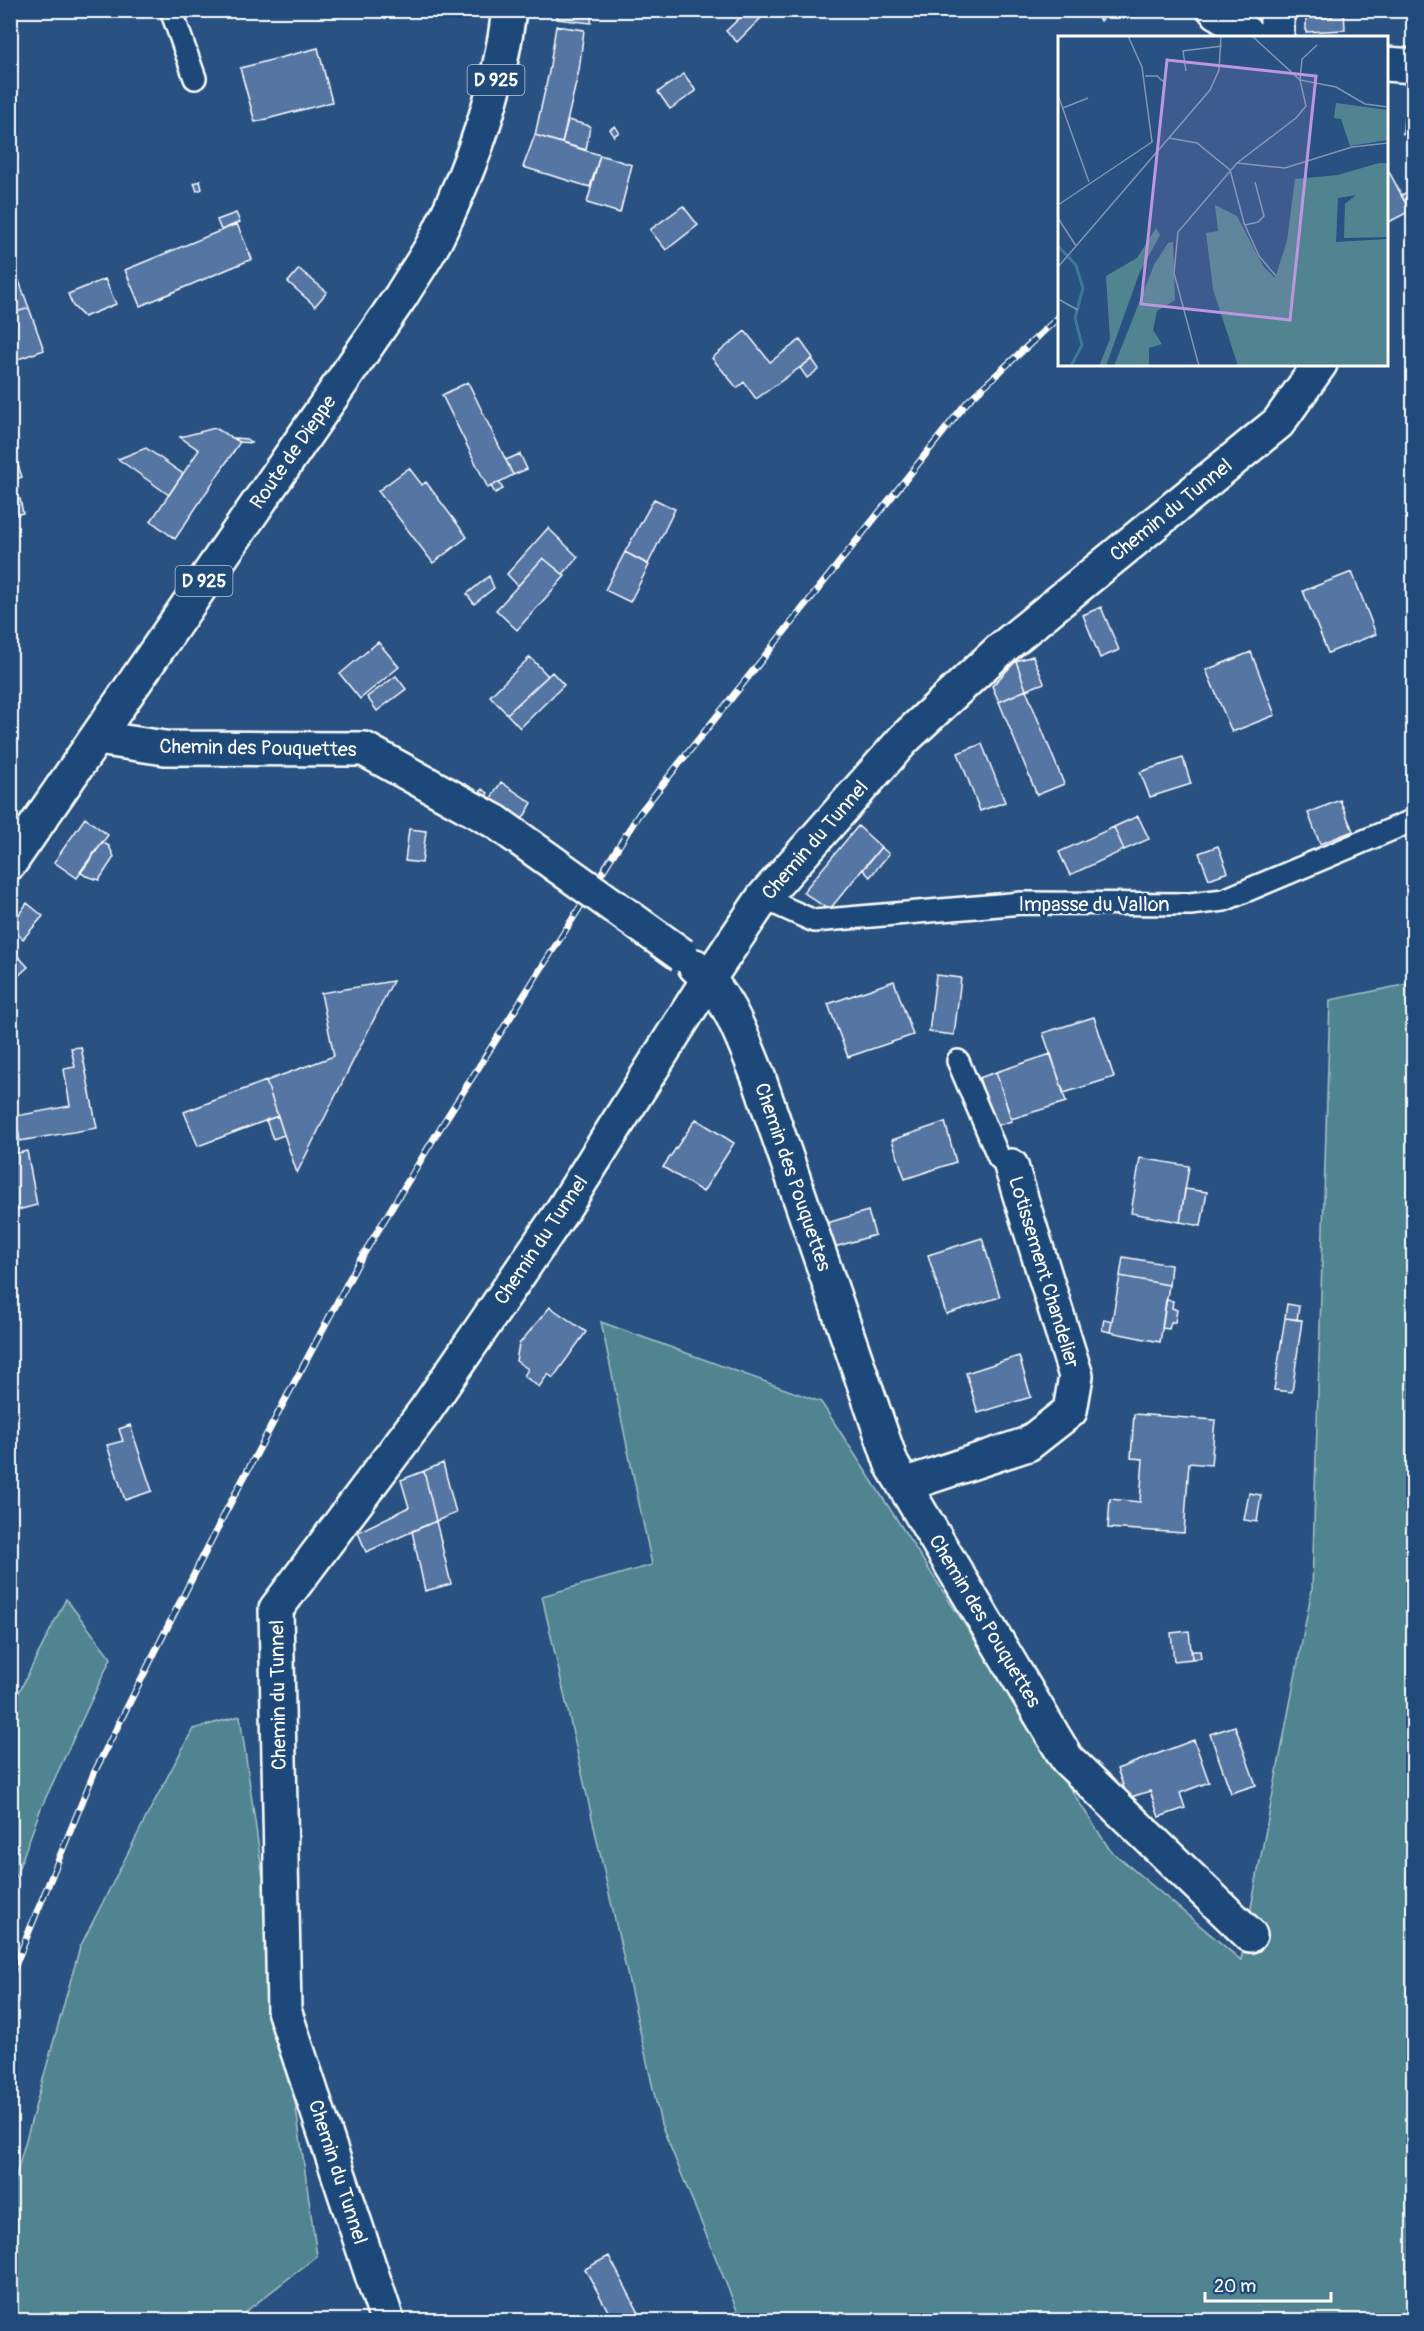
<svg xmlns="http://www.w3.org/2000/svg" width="1424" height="2331" font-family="Pangolin,sans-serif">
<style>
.green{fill:#518491;stroke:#a8c2c8;stroke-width:1.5}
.building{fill:#5474a3;stroke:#fff;stroke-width:1.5}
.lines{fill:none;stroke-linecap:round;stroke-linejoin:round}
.lane-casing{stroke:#fff;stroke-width:26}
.street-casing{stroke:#fff;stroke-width:38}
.primary-casing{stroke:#fff;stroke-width:38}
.lane{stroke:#1f4a7a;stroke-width:21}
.street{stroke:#1f4a7a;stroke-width:33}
.primary{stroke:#1f4a7a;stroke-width:33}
.rail-casing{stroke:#fff;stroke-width:7}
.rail{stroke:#1f4a7a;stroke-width:4.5;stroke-dasharray:14;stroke-linecap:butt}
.street-bridge-casing{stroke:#fff;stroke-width:38;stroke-linecap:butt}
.street-bridge{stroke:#1f4a7a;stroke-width:33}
.labels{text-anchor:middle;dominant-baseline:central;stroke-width:6;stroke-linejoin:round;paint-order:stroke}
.shield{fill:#1f4a7a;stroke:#bcc9d7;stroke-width:1.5}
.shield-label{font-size:18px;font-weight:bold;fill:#fff}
.street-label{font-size:20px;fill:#fff;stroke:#1f4a7a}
.inset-river{fill:none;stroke:#3f7899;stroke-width:3}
.inset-road{fill:none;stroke:#7f97b4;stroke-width:1.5}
.view{fill:#bd96df;fill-opacity:0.15;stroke:#bd96df;stroke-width:3}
.inset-edge{fill:none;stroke:#fff;stroke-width:3}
</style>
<rect width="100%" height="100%" fill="#295282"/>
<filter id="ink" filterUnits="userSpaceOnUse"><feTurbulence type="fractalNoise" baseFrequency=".0167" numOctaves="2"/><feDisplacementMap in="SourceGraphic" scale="12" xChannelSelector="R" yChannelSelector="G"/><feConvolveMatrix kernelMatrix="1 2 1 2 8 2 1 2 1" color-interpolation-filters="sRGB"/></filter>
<g filter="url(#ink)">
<path class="green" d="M 1413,983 L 1413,2320 L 741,2320 L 661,2124 L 542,1596 L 652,1565 L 601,1322 L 821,1402 L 1110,1850 L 1241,1960 L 1312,1589 L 1330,1000 Z
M 66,1599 L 111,1658 L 41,1808 L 11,1889 L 11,1708 Z
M 240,1716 L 317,2256 L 235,2320 L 11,2320 L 11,2193 L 80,1947 L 153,1804 L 193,1729 Z"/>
<path class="building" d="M 558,10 L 592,10 L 591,23 L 557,19 Z
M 748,10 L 769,10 L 737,42 L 726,31 Z
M 1089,10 L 1111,10 L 1101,21 Z
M 1304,10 L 1332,10 L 1332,17 L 1304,18 Z
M 1332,10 L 1344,10 L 1345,30 L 1306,32 L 1306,18 L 1332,17 Z
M 556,26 L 584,30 L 579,70 L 562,143 L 535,135 L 549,72 Z
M 318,48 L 332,102 L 255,122 L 240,68 Z
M 684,74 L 696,91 L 670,109 L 658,92 Z
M 1404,118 L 1414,119 L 1414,135 L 1403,134 Z
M 568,120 L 590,126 L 586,150 L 562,143 Z
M 615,126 L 619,132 L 614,136 L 610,129 Z
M 535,135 L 600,155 L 590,187 L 523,167 Z
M 600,155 L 632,165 L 620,213 L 587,203 Z
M 1386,166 L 1410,211 L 1387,223 L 1386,223 Z
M 200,181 L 202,189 L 197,191 L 194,183 Z
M 1414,189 L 1414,209 L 1410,211 L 1401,195 Z
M 683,206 L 698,225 L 666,250 L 650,230 Z
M 236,213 L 240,222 L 221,230 L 217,220 Z
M 237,224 L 252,259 L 140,306 L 125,270 Z
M 299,269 L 327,292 L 315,306 L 288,282 Z
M 15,270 L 29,308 L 10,314 L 10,271 Z
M 105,279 L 116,304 L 84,317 L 73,306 L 68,294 Z
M 29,308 L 44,350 L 10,362 L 10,314 Z
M 745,331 L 770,362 L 800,340 L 813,358 L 756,399 L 744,382 L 737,388 L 712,358 Z
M 812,359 L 819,369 L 807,378 L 800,368 Z
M 468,382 L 513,475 L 488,488 L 442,395 Z
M 215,428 L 240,442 L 175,539 L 151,521 L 199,450 L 180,437 Z
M 234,438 L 246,439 L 252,443 L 240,442 Z
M 10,441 L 22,477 L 10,481 Z
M 146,448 L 183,474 L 169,495 L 118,459 Z
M 520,454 L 527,469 L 513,475 L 506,460 Z
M 409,468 L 422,485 L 426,482 L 467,537 L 433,563 L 378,491 Z
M 499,482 L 503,489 L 495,493 L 491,486 Z
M 20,499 L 23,513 L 10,516 L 10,502 Z
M 654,499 L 675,509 L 648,564 L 625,552 Z
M 548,528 L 578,557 L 563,574 L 543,558 L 518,586 L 507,574 Z
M 625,552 L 649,565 L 630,602 L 605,590 Z
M 543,558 L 565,576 L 517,630 L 496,610 Z
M 1352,572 L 1376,634 L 1328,653 L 1303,591 Z
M 489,576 L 494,588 L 474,604 L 467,594 Z
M 1101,607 L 1119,650 L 1100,658 L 1083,615 Z
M 378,642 L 399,667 L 360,699 L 340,674 Z
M 1251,652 L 1275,715 L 1232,732 L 1206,670 Z
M 1033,656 L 1044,683 L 1026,690 L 1016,661 Z
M 530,657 L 548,676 L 507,714 L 490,696 Z
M 1016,661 L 1026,690 L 999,702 L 992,686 Z
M 552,672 L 564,685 L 520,728 L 507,714 Z
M 396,676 L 406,689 L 377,711 L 367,697 Z
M 1026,690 L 1064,784 L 1037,795 L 999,702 Z
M 982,744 L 1005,802 L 980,811 L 958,753 Z
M 1183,758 L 1191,784 L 1150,797 L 1140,772 Z
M 501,782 L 532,803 L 522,820 L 491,798 Z
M 482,789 L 488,793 L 485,798 L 479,794 Z
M 1340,800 L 1353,831 L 1320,844 L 1308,813 Z
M 1138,816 L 1149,839 L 1124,850 L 1114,827 Z
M 85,818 L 108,835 L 77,878 L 54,862 Z
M 858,826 L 881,847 L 829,910 L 803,892 Z
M 1114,827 L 1124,850 L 1070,875 L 1059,852 Z
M 409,829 L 426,831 L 422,863 L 405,861 Z
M 102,842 L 109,846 L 114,857 L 99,880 L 86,876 L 80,872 Z
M 1218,846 L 1228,872 L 1209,879 L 1199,853 Z
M 881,847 L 889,854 L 870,877 L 863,870 Z
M 27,903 L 43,916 L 23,939 L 10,927 Z
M 16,954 L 28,967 L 10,983 L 10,958 Z
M 936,975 L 961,978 L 954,1035 L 929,1032 Z
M 393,981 L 297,1173 L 266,1081 L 334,1056 L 321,993 Z
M 894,981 L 913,1035 L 848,1057 L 828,1004 Z
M 1094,1017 L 1114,1077 L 1064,1093 L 1043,1033 Z
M 81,1047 L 97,1128 L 20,1141 L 16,1116 L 70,1106 L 64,1069 L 75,1067 L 71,1048 Z
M 1051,1054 L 1066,1102 L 1011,1119 L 996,1072 Z
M 996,1072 L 1012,1121 L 995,1126 L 979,1078 Z
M 266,1081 L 278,1116 L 198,1146 L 184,1112 Z
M 278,1116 L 284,1135 L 273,1139 L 266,1120 Z
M 696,1119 L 734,1143 L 703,1192 L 663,1167 Z
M 945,1122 L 956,1162 L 905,1179 L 892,1140 Z
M 27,1151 L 37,1205 L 10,1212 L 10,1155 Z
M 1140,1158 L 1189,1166 L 1180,1222 L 1131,1213 Z
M 1185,1189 L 1207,1192 L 1201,1226 L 1180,1222 Z
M 868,1211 L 875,1235 L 828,1249 L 820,1225 Z
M 982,1238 L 1000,1297 L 946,1314 L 928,1255 Z
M 1123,1257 L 1171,1265 L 1169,1285 L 1120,1276 Z
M 1120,1276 L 1169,1285 L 1160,1342 L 1110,1332 Z
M 1166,1300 L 1173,1301 L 1172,1308 L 1177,1310 L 1175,1322 L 1171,1322 L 1169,1329 L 1162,1328 Z
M 1287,1304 L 1299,1306 L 1297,1320 L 1285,1318 Z
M 550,1307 L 586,1332 L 553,1378 L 548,1374 L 539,1387 L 524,1376 L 528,1369 L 516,1361 L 519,1344 Z
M 1285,1318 L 1302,1320 L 1292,1392 L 1274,1390 Z
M 1104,1319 L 1112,1321 L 1110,1332 L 1102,1330 Z
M 1019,1356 L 1031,1397 L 978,1413 L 966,1373 Z
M 1134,1414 L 1215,1420 L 1211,1465 L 1189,1463 L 1184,1533 L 1108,1528 L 1110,1499 L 1140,1502 L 1143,1459 L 1131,1458 Z
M 130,1425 L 152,1491 L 125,1500 L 107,1445 L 123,1441 L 119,1429 Z
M 443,1463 L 456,1513 L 436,1521 L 424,1471 Z
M 424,1471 L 436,1521 L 366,1552 L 358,1532 L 409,1507 L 401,1480 Z
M 1249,1493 L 1261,1495 L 1257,1522 L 1244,1520 Z
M 436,1521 L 451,1584 L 425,1591 L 412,1531 Z
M 1189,1631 L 1192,1659 L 1174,1661 L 1171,1633 Z
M 1192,1651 L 1200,1651 L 1201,1658 L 1192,1659 Z
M 1235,1726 L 1256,1785 L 1231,1793 L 1210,1734 Z
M 1194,1740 L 1209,1782 L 1180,1793 L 1185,1808 L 1159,1817 L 1150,1791 L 1128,1798 L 1117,1769 Z
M 609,2256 L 640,2315 L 629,2320 L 613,2320 L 585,2269 Z"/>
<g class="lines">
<g class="lane-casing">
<path id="lane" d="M 171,10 L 195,78
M 763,898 L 814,921 L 1022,903 L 1190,904 L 1224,900 L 1414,820
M 958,1061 L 999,1158 L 1011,1166"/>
</g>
<g class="street-casing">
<path id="street" d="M 1215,10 L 1252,38
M 1277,38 L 1277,10
M 1386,64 L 1414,66
M 97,738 L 165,748 L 364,749 L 496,822
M 695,966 C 728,994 742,1037 758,1076 L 892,1465 L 1067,1759 L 1250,1935
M 904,1485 L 1028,1444 L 1070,1411 L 1076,1376 L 1011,1166
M 387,2320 L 284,2010 L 276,1609 L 425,1411 L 562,1211 L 709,978 L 763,898 L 904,739 L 1001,649 L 1278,423 L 1320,364"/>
</g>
<g class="primary-casing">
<path id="primary" d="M 10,863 L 401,296 C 413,276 427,257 437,237 C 472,166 500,89 509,10"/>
</g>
<use href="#lane" class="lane"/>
<use href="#street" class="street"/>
<use href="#primary" class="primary"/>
<g class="rail-casing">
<path id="rail" d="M 10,1978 L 94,1773 L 225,1513 L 357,1265 L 442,1125 L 639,814 L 968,401 L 1060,316"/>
</g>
<use href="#rail" class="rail"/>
<g class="street-bridge-casing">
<path id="street-bridge" d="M 496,822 L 682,955"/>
</g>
<use href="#street-bridge" class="street-bridge"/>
</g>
</g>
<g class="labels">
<g class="shield">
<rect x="467.5" y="65" width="57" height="30" rx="4.5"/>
<rect x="175.5" y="566" width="57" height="30" rx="4.5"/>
</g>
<g class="shield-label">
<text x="496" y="80">D 925</text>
<text x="204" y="581">D 925</text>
</g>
<g class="street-label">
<text transform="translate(293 452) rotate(-55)">Route de Dieppe</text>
<text transform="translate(1171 510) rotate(-39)">Chemin du Tunnel</text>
<text transform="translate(258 748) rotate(1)">Chemin des Pouquettes</text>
<text transform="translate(815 840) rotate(-49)">Chemin du Tunnel</text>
<text x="1094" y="904">Impasse du Vallon</text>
<text transform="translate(793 1177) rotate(71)">Chemin des Pouquettes</text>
<text transform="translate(541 1240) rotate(-56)">Chemin du Tunnel</text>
<text transform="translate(1044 1272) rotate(73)">Lotissement Chandelier</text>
<text transform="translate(985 1621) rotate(59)">Chemin des Pouquettes</text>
<text transform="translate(278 1695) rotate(-91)">Chemin du Tunnel</text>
<text transform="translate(338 2172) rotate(72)">Chemin du Tunnel</text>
</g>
</g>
<g transform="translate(1058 36)">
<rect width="330" height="330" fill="#295282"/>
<path d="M 278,67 L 330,74 L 330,104 L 292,110 L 283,83 L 276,82 ZM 321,127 L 330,127 L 330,201 L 286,202 L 287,168 L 298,159 L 280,162 L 278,206 L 330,203 L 330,330 L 180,330 L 155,253 L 148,197 L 160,195 L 157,169 L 179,180 L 205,230 L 217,242 L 229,205 L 237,143 L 280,139 ZM 98,192 L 102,199 L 81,238 L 48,330 L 41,330 L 52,303 L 48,240 L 79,222 ZM 115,206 L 117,264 L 99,275 L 95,294 L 104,308 L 91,312 L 91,329 L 112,330 L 56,330 L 96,229 L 110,207 Z" fill="#518491"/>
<path class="inset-river" d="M 0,210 L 18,229 L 25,252 L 17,282 L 24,309 L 13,330"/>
<path class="inset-road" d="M 259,9 L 244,23 L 242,44 L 278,51 L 307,68 L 330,71M 128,35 L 125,15 L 164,10M 87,40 L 99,40 L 107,47M 0,59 L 31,146M 5,72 L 30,62M 111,102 L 139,107 L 172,134 L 186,187 L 201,220 L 218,240M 179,127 L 227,132 L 294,111 L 330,107M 0,169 L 94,106 L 84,31 L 70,0M 0,182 L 18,210M 187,189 L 200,186 L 206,180 L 197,146M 0,231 L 152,54 L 161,34 L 163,0M 0,263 L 20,274M 141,330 L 116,237 L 120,196 L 179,127 L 238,82 L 248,70 L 242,44 L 194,0"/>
<path class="view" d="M 109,24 L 258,40 L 232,284 L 83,268 Z"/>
<rect width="330" height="330" class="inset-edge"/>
</g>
<rect width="1424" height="2331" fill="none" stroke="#1f4a7a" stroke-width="36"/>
<rect x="18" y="18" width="1388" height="2295" fill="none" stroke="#fff" stroke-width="2" filter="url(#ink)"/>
<path d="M1205 2292v9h126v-9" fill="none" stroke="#ffffff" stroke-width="3"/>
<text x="1214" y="2292" font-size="18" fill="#ffffff" stroke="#1f4a7a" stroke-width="4.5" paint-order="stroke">20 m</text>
</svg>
